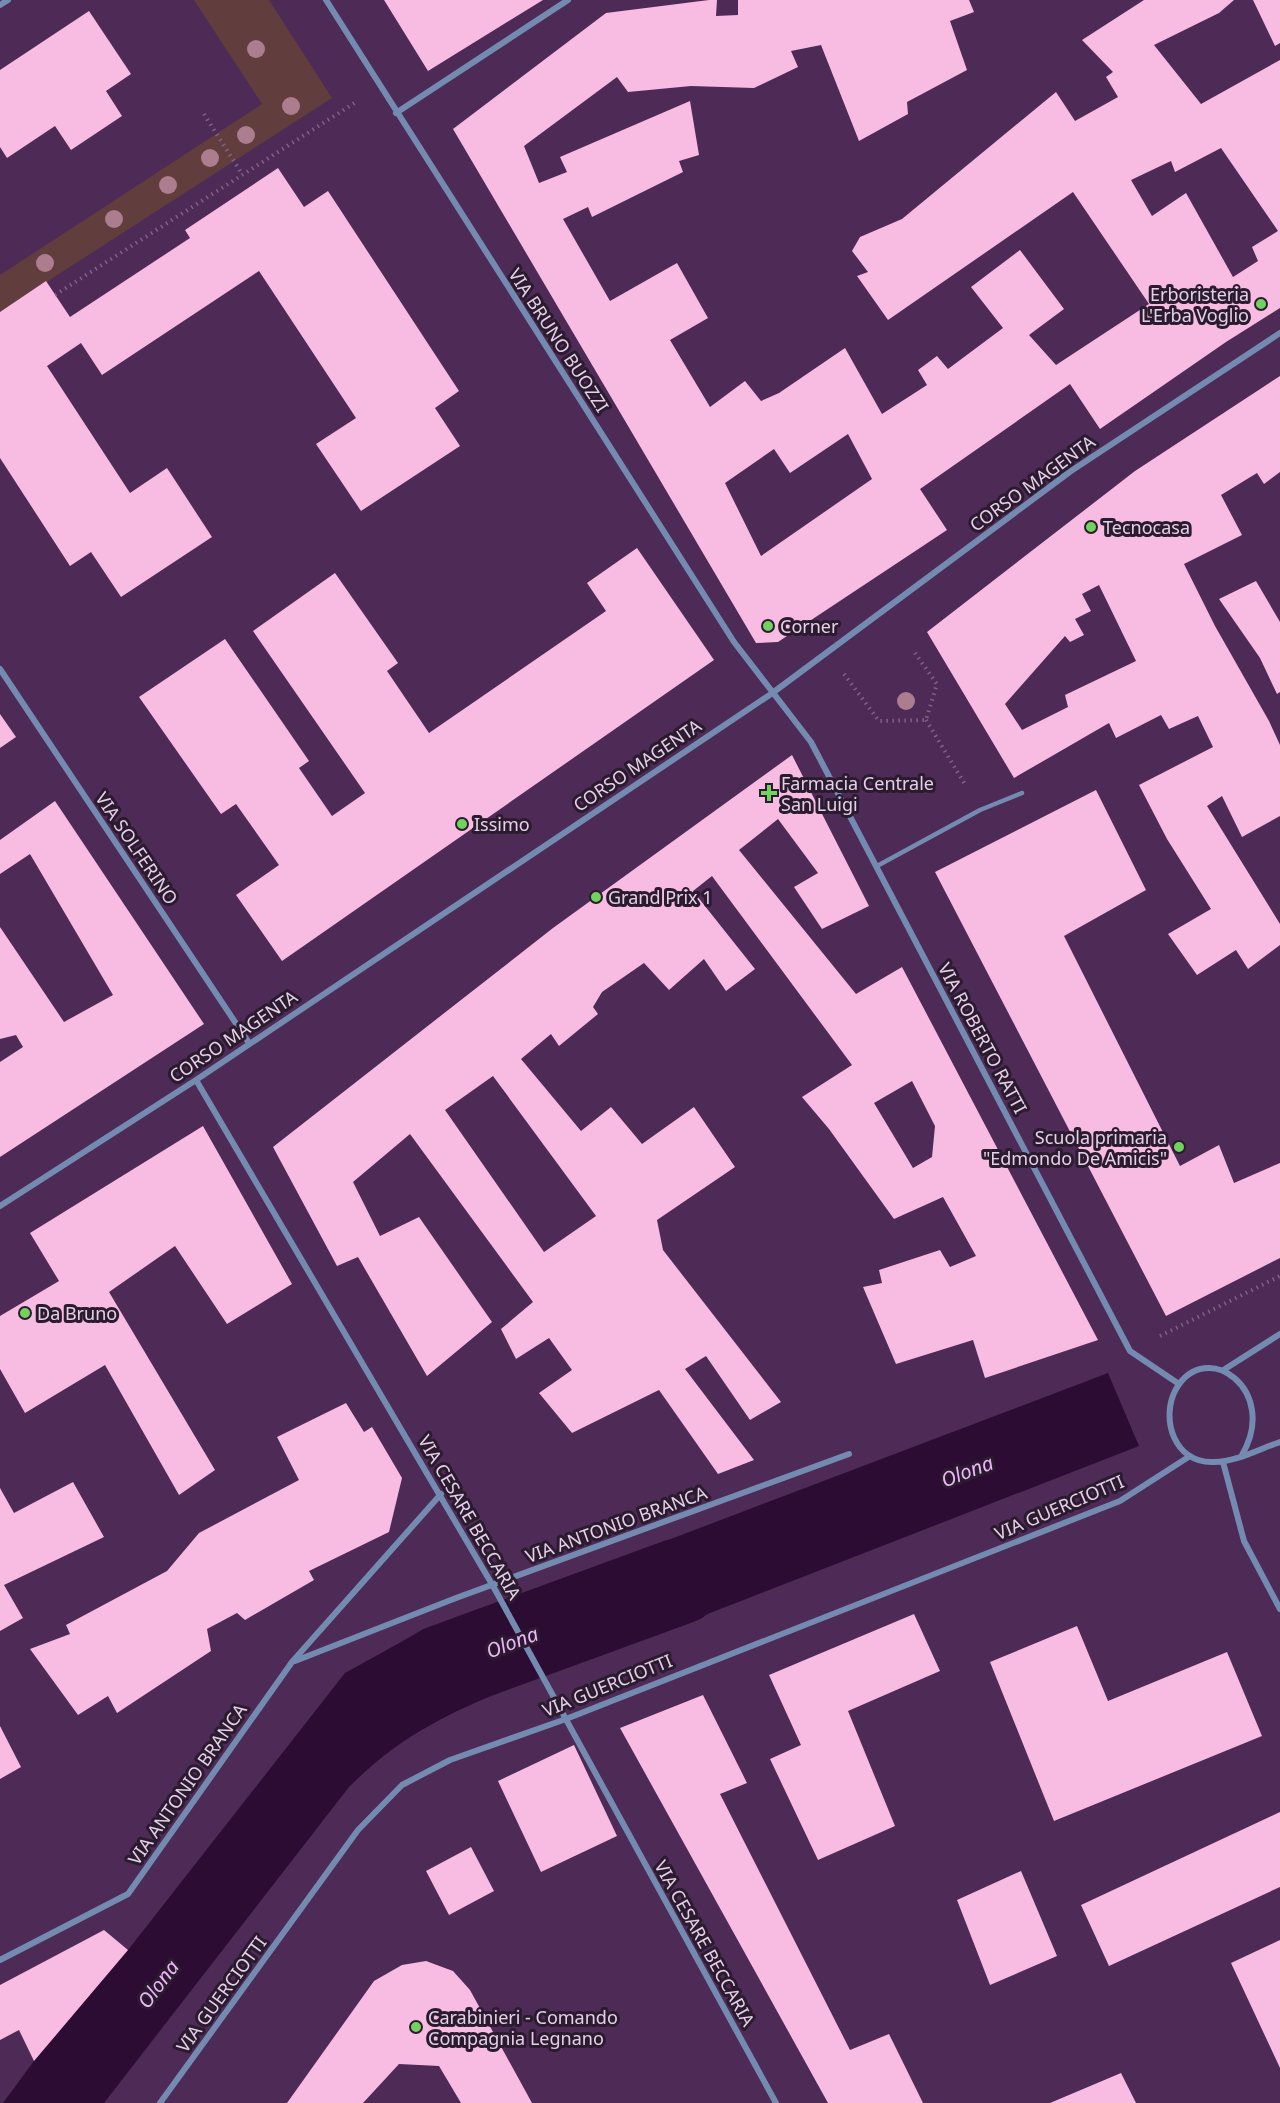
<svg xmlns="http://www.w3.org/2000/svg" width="1280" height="2103" font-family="'Noto Sans',sans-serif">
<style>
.green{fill:#623d3d}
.water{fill:#2d0c34}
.pier{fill:#4e2a56}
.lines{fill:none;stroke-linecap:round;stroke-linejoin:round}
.river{stroke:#2d0c34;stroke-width:86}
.building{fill:#f8bbe2;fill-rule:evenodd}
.path{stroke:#806187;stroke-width:4;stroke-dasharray:1.5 4.5;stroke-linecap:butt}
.lane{stroke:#748bb1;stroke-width:4.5}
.street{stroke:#748bb1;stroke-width:6}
.tree{fill:#ac7c8f}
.poi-dot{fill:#71d35e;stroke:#2b1b2e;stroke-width:2}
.labels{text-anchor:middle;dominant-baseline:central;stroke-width:6;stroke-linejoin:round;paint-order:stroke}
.poi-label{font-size:18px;fill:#e5cfe9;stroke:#2b1b2e;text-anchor:start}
.street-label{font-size:18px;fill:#e5cfe9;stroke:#2b1b2e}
.water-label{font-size:20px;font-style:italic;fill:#eeb5fa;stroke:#2b1b2e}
</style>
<rect width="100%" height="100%" fill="#4e2a56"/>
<path class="green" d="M 194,0 L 269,0 L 332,98 L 0,312 L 0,275 L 262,104 Z"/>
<path class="water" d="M 1108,1373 L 1139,1446 L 592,1659 L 547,1586 Z
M 474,1615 L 515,1686 C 449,1713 401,1735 349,1787 L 104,2103 L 3,2103 L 34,2061 L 128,1950 L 345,1673 L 394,1646 Z"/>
<path class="pier" d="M 547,1586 L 592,1659 L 589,1660 L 545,1588 Z
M 477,1614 L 518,1684 L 518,1685 L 515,1686 L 474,1615 Z"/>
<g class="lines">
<path class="river" d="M 387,1700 L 442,1668 L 680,1581"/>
</g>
<path class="building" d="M 384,0 L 543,0 L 428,71 Z
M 709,0 L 717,0 L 716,16 L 738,15 L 738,0 L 969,0 L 974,12 L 950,21 L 967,70 L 907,102 L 908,114 L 859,141 L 821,45 L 791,51 L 798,67 L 754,88 L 691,86 L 628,92 L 617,77 L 524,146 L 539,183 L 567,172 L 560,157 L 690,101 L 699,155 L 679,161 L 683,172 L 592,217 L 588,207 L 563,219 L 610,301 L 677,263 L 708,318 L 670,340 L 710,407 L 745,381 L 761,401 L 779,393 L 845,348 L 882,414 L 927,385 L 918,370 L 937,356 L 948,369 L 1003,328 L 971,287 L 1020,250 L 1064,309 L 1029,335 L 1056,365 L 1149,304 L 1073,192 L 888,320 L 857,276 L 868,272 L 852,251 L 860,237 L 902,219 L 1056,92 L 1075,121 L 1118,97 L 1106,77 L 1113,72 L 1082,40 L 1144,0 L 1234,0 L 1219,13 L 1154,45 L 1201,104 L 1280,60 L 1280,308 L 1226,342 L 1100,429 L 1070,384 L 920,489 L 947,530 L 778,642 L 756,643 L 453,129 L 606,13 ZM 1221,148 L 1278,231 L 1252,247 L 1258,261 L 1233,277 L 1186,193 L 1152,216 L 1131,180 L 1171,161 L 1175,172 ZM 848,434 L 872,479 L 761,556 L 725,483 L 774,449 L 790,473 Z
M 1253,0 L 1280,0 L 1280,43 L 1275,46 Z
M 89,11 L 131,74 L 106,91 L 122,116 L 71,150 L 55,126 L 7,158 L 0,147 L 0,70 Z
M 278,168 L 304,207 L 328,191 L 459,391 L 435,408 L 460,446 L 361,511 L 316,444 L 356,418 L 259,271 L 102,375 L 81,343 L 47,366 L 130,493 L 167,468 L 212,537 L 121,597 L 91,552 L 70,566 L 0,458 L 0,312 L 46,281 L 70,317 L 190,238 L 185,230 Z
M 1280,376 L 1280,472 L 1264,484 L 1257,473 L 1221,495 L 1242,535 L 1184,564 L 1215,626 L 1269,721 L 1280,745 L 1280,816 L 1242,837 L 1222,796 L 1207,806 L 1280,924 L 1280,945 L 1248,969 L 1236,950 L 1197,975 L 1168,934 L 1211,909 L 1167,839 L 1139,785 L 1213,747 L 1198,716 L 1169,729 L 1161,715 L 1116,738 L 1109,723 L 1014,778 L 927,632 L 1135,471 ZM 1099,585 L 1136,661 L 1065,695 L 1068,707 L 1022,730 L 1005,704 L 1065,636 L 1070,642 L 1084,635 L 1075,619 L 1091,611 L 1082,594 Z
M 637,548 L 714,660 L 282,961 L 236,895 L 279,865 L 236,804 L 221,814 L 139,697 L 225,639 L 309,761 L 299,768 L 332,816 L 365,793 L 253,631 L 335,573 L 398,663 L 387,671 L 429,733 L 606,611 L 587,583 Z
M 1256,581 L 1280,622 L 1280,692 L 1277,694 L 1260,658 L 1219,599 Z
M 0,714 L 16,737 L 0,748 Z
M 792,755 L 869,906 L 822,929 L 794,887 L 818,873 L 778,819 L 739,850 L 856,994 L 902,967 L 1098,1340 L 985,1378 L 973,1340 L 896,1364 L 863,1287 L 882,1283 L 879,1270 L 940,1250 L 950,1267 L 976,1256 L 943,1197 L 894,1219 L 829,1129 L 802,1097 L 852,1065 L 712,876 L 693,891 L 755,969 L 726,991 L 704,959 L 669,990 L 644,963 L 602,992 L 593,1007 L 598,1014 L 559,1046 L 551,1034 L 521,1059 L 581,1131 L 611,1107 L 642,1144 L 694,1107 L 735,1167 L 657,1220 L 663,1250 L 781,1402 L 750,1420 L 706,1356 L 685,1369 L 754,1460 L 718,1474 L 659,1390 L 572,1433 L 539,1393 L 572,1370 L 549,1338 L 516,1359 L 501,1329 L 533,1302 L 410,1134 L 353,1182 L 380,1236 L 419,1217 L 492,1322 L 427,1376 L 358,1257 L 337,1266 L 273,1147 L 553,928 ZM 493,1076 L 596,1216 L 544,1252 L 445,1110 ZM 912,1081 L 935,1126 L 932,1157 L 913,1168 L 874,1103 Z
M 1096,790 L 1146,890 L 1064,936 L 1180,1166 L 1219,1145 L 1234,1183 L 1280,1163 L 1280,1258 L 1166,1316 L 935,872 Z
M 55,801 L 204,1024 L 0,1157 L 0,1062 L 23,1047 L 16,1035 L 0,1039 L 0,927 L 64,1022 L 113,995 L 30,854 L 0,874 L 0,840 Z
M 203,1126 L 292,1284 L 227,1324 L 175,1246 L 109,1292 L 215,1470 L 179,1495 L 105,1365 L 25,1413 L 0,1369 L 0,1316 L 59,1281 L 30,1233 Z
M 346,1403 L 364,1432 L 372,1427 L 402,1478 L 389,1532 L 309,1571 L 314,1580 L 245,1620 L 237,1613 L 207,1629 L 211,1651 L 117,1713 L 108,1696 L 78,1715 L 30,1649 L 70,1634 L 66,1625 L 167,1571 L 199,1533 L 299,1480 L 277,1437 Z
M 73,1482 L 104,1537 L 4,1585 L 23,1618 L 0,1631 L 0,1488 L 14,1513 Z
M 914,1614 L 940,1671 L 848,1711 L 895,1826 L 818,1860 L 770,1759 L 801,1745 L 769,1675 Z
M 1077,1626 L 1108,1701 L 1227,1652 L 1262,1736 L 1054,1821 L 990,1662 Z
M 703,1695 L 747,1783 L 720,1794 L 850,2050 L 889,2034 L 923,2103 L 828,2103 L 620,1728 Z
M 0,1726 L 21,1767 L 0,1779 Z
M 574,1745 L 617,1836 L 541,1872 L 498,1781 Z
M 1280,1812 L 1280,1887 L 1109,1966 L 1081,1905 Z
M 471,1847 L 494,1891 L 449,1915 L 426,1871 Z
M 1021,1871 L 1057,1956 L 990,1985 L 957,1900 Z
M 104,1930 L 128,1950 L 34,2061 L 19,2030 L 0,2040 L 0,1985 Z
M 1280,1940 L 1280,2068 L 1231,1963 Z
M 426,1961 L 453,1971 L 470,1990 L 532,2103 L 461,2103 L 439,2066 L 399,2064 L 363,2103 L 287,2103 L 374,1981 L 402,1965 Z
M 1121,2073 L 1136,2103 L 1050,2103 Z"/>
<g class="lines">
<path class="path" d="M 204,114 L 242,174
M 55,295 L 356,102
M 844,674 L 879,721 L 926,720 L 937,684 L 915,653
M 926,720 L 966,786
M 1160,1336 L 1280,1276"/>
<path class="lane" d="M 877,866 L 980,810 L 1022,793"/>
<path class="street" d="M 326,0 L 734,642 L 811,742 L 1130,1351 L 1179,1384
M 0,5 L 8,0
M 396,113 L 568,0
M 0,669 L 249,1043
M 196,1080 L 493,1586 L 776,2103
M 0,1206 L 196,1080 L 771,694 L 1071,471 L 1280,333
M 1225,1369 L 1280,1334
M 1242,1455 C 1280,1390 1206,1337 1176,1389 C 1160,1418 1174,1464 1214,1462 C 1236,1462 1259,1449 1280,1442
M 1223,1462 L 1244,1541 L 1280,1609
M 295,1661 L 456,1598 L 849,1454
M 0,1960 L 128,1894 L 292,1662 L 441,1494
M 160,2103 L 358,1830 L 402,1785 L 450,1760 L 566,1719 L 1120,1501 L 1190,1456"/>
</g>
<g class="tree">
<circle cx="256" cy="49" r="9"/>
<circle cx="291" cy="106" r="9"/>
<circle cx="246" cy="135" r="9"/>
<circle cx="210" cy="158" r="9"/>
<circle cx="168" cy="185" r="9"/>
<circle cx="114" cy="219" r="9"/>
<circle cx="45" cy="263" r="9"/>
<circle cx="906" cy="701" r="9"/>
</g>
<g class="poi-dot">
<circle cx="1261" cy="304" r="6"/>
<circle cx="1091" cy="527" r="6"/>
<circle cx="768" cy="626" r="6"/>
<path d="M766 784h6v6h6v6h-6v6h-6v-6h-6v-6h6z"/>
<circle cx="462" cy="824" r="6"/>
<circle cx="596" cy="897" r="6"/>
<circle cx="1179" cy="1147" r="6"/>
<circle cx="25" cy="1313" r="6"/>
<circle cx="416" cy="2027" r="6"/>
</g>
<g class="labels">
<g class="poi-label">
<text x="1249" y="294" text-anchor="end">Erboristeria<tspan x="1249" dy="21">L'Erba Voglio</tspan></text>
<text x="1103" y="527">Tecnocasa</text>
<text x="780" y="626">Corner</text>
<text x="781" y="783">Farmacia Centrale<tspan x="781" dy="21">San Luigi</tspan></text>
<text x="474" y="824">Issimo</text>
<text x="608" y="897">Grand Prix 1</text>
<text x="1167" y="1137" text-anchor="end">Scuola primaria<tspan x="1167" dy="21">"Edmondo De Amicis"</tspan></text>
<text x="37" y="1313">Da Bruno</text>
<text x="428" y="2017">Carabinieri - Comando<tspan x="428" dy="21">Compagnia Legnano</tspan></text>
</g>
<g class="street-label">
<text transform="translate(559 340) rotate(57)">VIA BRUNO BUOZZI</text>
<text transform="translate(1032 483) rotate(-36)">CORSO MAGENTA</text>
<text transform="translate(637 765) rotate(-34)">CORSO MAGENTA</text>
<text transform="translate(137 848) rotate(56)">VIA SOLFERINO</text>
<text transform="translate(233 1036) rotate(-34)">CORSO MAGENTA</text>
<text transform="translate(983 1038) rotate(62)">VIA ROBERTO RATTI</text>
<text transform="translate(1059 1507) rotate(-23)">VIA GUERCIOTTI</text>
<text transform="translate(470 1517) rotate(60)">VIA CESARE BECCARIA</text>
<text transform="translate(616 1524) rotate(-20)">VIA ANTONIO BRANCA</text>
<text transform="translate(607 1685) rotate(-22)">VIA GUERCIOTTI</text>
<text transform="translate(187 1784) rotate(-55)">VIA ANTONIO BRANCA</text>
<text transform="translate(705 1943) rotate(61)">VIA CESARE BECCARIA</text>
<text transform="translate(221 1994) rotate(-54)">VIA GUERCIOTTI</text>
</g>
<g class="water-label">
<text transform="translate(967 1471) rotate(-21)">Olona</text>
<text transform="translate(512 1642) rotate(-21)">Olona</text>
<text transform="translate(158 1984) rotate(-53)">Olona</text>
</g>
</g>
</svg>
